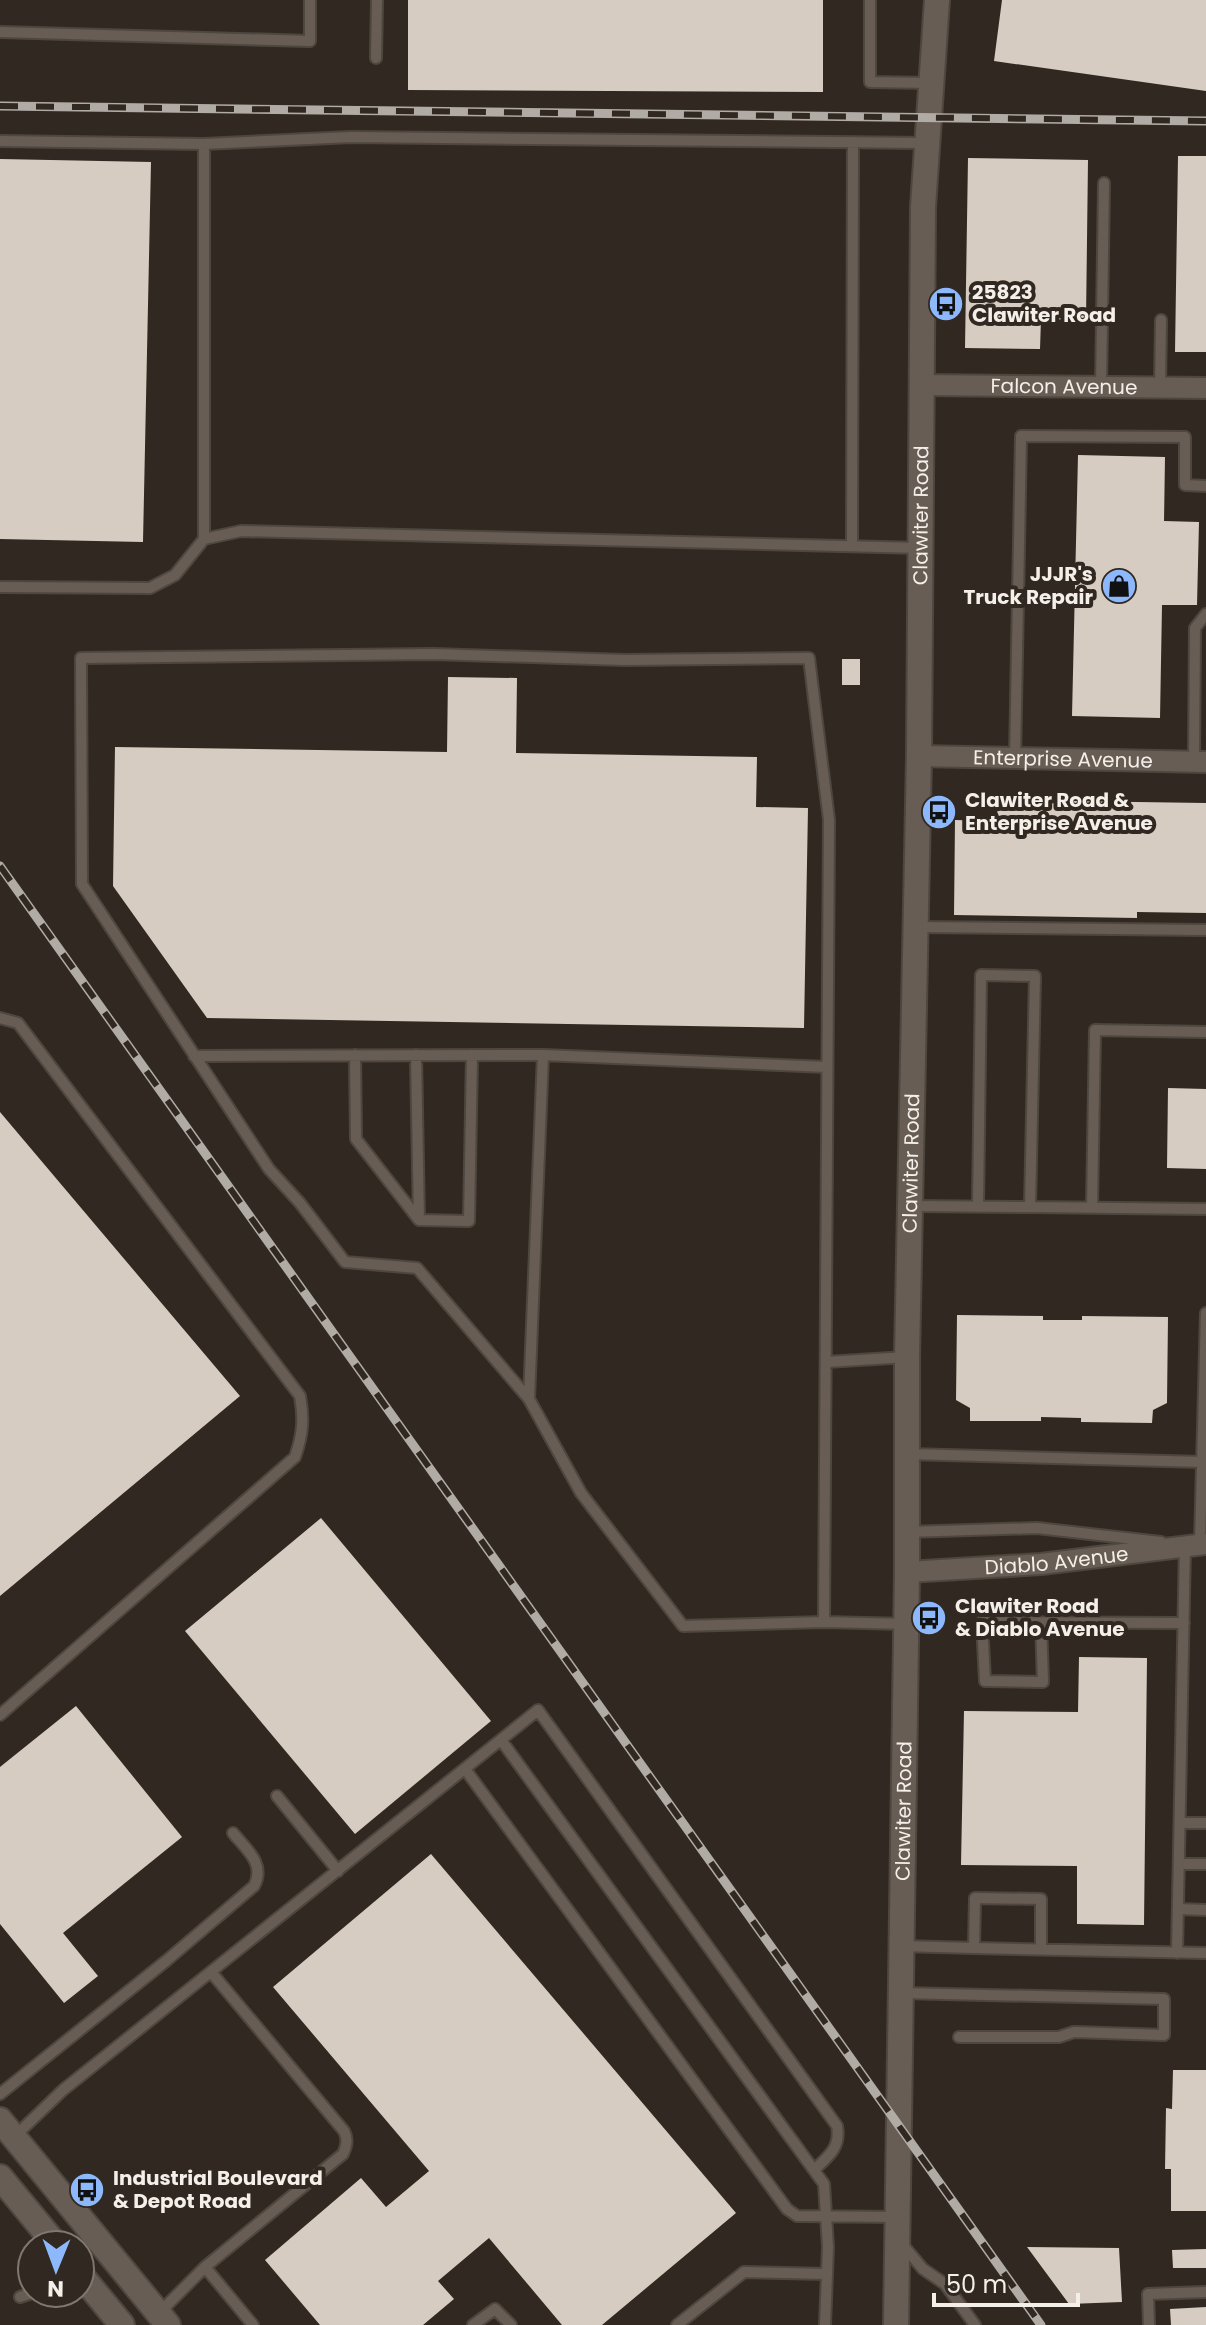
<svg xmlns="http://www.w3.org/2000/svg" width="1206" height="2325" font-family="Poppins,sans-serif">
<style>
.building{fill:#d7ccc1}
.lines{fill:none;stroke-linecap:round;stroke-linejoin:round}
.service-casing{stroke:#4e4740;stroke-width:14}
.minor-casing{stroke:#4e4740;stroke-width:24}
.tertiary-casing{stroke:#4e4740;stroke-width:28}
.secondary-casing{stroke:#4e4740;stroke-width:28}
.service{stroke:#675d54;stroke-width:10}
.minor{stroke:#675d54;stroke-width:20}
.tertiary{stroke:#675d54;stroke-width:24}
.secondary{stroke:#675d54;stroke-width:24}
.rail-casing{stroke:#b1aba5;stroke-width:9}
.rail{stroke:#312921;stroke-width:6;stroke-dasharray:18;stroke-linecap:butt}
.labels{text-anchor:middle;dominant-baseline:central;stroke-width:8;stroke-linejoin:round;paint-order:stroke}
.poi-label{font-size:20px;font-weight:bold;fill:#f5efea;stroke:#312921;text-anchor:start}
.street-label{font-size:20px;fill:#f5efea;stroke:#312921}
</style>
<rect width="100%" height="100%" fill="#312921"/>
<path class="building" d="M 408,0 L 823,0 L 823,92 L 408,90 Z
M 1002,0 L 1206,0 L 1206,91 L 994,61 Z
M 1178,156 L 1206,156 L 1206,352 L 1175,352 Z
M 968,158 L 1088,160 L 1086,320 L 1041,319 L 1040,349 L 965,348 Z
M 0,159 L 151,162 L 143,542 L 0,539 Z
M 1078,455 L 1165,457 L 1164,521 L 1199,522 L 1197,605 L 1162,605 L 1160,718 L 1072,716 Z
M 842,659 L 860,659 L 860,685 L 842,685 Z
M 448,677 L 517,678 L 516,753 L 757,757 L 756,807 L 808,808 L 804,1028 L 207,1018 L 113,886 L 115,747 L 447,752 Z
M 998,800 L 1206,803 L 1206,913 L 1137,912 L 1137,918 L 954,915 L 955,820 L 997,821 Z
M 1168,1088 L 1206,1089 L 1206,1169 L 1167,1168 Z
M 0,1112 L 240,1396 L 0,1596 Z
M 957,1315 L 1043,1316 L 1043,1320 L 1082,1320 L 1082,1316 L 1168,1317 L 1167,1403 L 1153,1410 L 1152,1423 L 1081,1422 L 1081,1418 L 1041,1417 L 1041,1421 L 970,1421 L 970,1408 L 956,1400 Z
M 321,1518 L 491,1721 L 355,1834 L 185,1631 Z
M 1079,1657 L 1147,1658 L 1144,1925 L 1077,1924 L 1077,1866 L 961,1865 L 964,1711 L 1078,1712 Z
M 76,1706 L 182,1837 L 63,1933 L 98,1976 L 64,2003 L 0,1924 L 0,1767 Z
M 431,1854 L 736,2213 L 602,2325 L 562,2325 L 489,2238 L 438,2281 L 454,2299 L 423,2325 L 320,2325 L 265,2260 L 361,2178 L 386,2207 L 429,2171 L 273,1987 Z
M 1173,2070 L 1206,2070 L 1206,2211 L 1171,2211 L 1171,2169 L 1165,2169 L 1166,2108 L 1172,2109 Z
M 1027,2247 L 1119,2248 L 1122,2302 L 1069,2304 Z
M 1206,2249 L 1206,2268 L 1173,2268 L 1172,2250 Z
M 1206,2307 L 1206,2325 L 1171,2325 L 1170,2309 Z"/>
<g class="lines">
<g class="service-casing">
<path id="service" d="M 870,0 L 870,82 L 930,83
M 0,32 L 310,41 L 310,0
M 376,58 L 377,0
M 0,141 L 204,144 L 351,137 L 926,143
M 1101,387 L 1104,183
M 1160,388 L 1161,320
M 204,539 L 204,144
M 852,546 L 853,144
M 0,587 L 150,588 L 175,575 L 204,539 L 241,531 L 920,548
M 1015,759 L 1021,436 L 1185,437 L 1185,485 L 1206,486
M 1194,761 L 1195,628 L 1206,614
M 917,927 L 1206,930
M 0,1018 L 18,1023 L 300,1396 C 304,1419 303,1434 295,1457 L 0,1715
M 355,1055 L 356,1139 L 419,1220 L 469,1221 L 472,1055
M 416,1055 L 419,1220
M 194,1056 L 543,1055 L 827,1067
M 911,1206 L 1030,1207 L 1035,976 L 981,975 L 978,1206
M 1030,1207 L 1206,1209
M 1092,1207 L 1095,1030 L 1206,1032
M 826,1362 L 907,1357
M 529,1399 L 543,1055
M 909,1454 L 1203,1462
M 907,1532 L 1037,1528 L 1161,1542
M 1200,1544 L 1206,1313
M 824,1622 L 829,820 L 809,658 L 625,660 L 433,654 L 81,658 L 82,884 L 269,1169 L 300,1203 L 345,1262 L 417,1268 L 529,1399 L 581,1493 L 683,1626 L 824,1622 L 906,1624
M 1041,1623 L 1043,1682 L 985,1681 L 982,1622 L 1184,1623
M 501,1740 L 824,2184 L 828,2247 L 825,2325
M 465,1769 L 787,2209 L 797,2216 L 897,2217
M 277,1796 L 338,1871
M 1180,1823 L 1206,1823
M 1179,1864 L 1206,1864
M 1178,1909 L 1206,1910
M 901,1946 L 974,1948
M 1041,1949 L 1041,1899 L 975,1898 L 974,1948 L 1206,1953
M 1177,1953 L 1185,1545
M 902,1993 L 1164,1999 L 1164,2035 L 1074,2032 L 1059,2037 L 959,2037
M 0,2094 L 166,1961 L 254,1886 C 266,1864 246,1849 233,1833
M 14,2137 L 63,2090 L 538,1710 L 837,2126 C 841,2147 829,2156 814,2170
M 902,2244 L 923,2269 L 945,2284 L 975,2325
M 205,2267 L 253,2325
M 20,2297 L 32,2293
M 159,2313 L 205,2267 L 343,2154 C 347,2145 348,2139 344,2131 L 211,1972
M 473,2325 L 495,2309 L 511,2325
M 677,2325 L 744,2272 L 827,2274
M 1149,2325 L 1148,2294 L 1206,2292"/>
</g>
<g class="minor-casing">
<g id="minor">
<path id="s1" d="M 922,385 L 1206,388"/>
<path id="s2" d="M 919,756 L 1206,762"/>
<path id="s3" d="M 907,1572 L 1041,1564 L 1206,1544"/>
</g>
</g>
<g class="tertiary-casing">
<g id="tertiary">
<path id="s4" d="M 896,2325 L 907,1572 L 907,1357 L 919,756 L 923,207 L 937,0"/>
</g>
</g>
<g class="secondary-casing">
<path id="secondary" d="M 0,2120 L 168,2325
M 0,2177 L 56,2245
M 80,2274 L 122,2325"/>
</g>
<use href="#service" class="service"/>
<use href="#minor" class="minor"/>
<use href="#tertiary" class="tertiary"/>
<use href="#secondary" class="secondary"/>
<g class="rail-casing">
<path id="rail" d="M 0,106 L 1206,121
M 0,866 L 1041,2325"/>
</g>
<use href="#rail" class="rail"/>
</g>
<defs>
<g id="bus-disc" transform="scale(1.8)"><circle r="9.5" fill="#8db9fc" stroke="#312921"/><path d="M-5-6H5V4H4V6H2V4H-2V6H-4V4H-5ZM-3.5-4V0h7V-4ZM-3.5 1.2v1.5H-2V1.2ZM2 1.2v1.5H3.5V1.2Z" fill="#111"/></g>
<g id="shop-disc" transform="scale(1.8)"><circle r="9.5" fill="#8db9fc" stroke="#312921"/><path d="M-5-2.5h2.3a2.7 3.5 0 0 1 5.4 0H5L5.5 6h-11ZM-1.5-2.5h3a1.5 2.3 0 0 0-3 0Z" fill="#111"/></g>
</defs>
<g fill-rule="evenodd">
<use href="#bus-disc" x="946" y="304"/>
<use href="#shop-disc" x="1119" y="586"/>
<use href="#bus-disc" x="939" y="812"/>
<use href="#bus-disc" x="929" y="1618"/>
<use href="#bus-disc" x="87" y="2190"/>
</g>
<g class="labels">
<g class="poi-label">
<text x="972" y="292">25823<tspan x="972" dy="23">Clawiter Road</tspan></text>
<text x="1093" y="574" text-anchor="end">JJJR's<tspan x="1093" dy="23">Truck Repair</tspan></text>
<text x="965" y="800">Clawiter Road &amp;<tspan x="965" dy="23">Enterprise Avenue</tspan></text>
<text x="955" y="1606">Clawiter Road<tspan x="955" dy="23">&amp; Diablo Avenue</tspan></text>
<text x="113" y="2178">Industrial Boulevard<tspan x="113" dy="23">&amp; Depot Road</tspan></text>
</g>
<g class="street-label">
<text stroke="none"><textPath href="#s1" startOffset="142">Falcon Avenue</textPath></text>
<text stroke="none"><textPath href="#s4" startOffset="1810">Clawiter Road</textPath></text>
<text stroke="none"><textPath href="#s2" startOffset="144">Enterprise Avenue</textPath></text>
<text stroke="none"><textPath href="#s4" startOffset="1162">Clawiter Road</textPath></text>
<text stroke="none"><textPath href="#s3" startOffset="150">Diablo Avenue</textPath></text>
<text stroke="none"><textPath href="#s4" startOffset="514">Clawiter Road</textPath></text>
</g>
</g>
<g transform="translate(56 2269) rotate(181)"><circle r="38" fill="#312921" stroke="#7f7871" stroke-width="2"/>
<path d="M0-6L14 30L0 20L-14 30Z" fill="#8db9fc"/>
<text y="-12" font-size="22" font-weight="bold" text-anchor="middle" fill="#f5efea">N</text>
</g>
<path d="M934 2293v12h144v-12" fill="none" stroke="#f5efea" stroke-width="4"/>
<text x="946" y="2293" font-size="24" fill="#f5efea" stroke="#312921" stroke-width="6" paint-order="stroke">50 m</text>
</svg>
